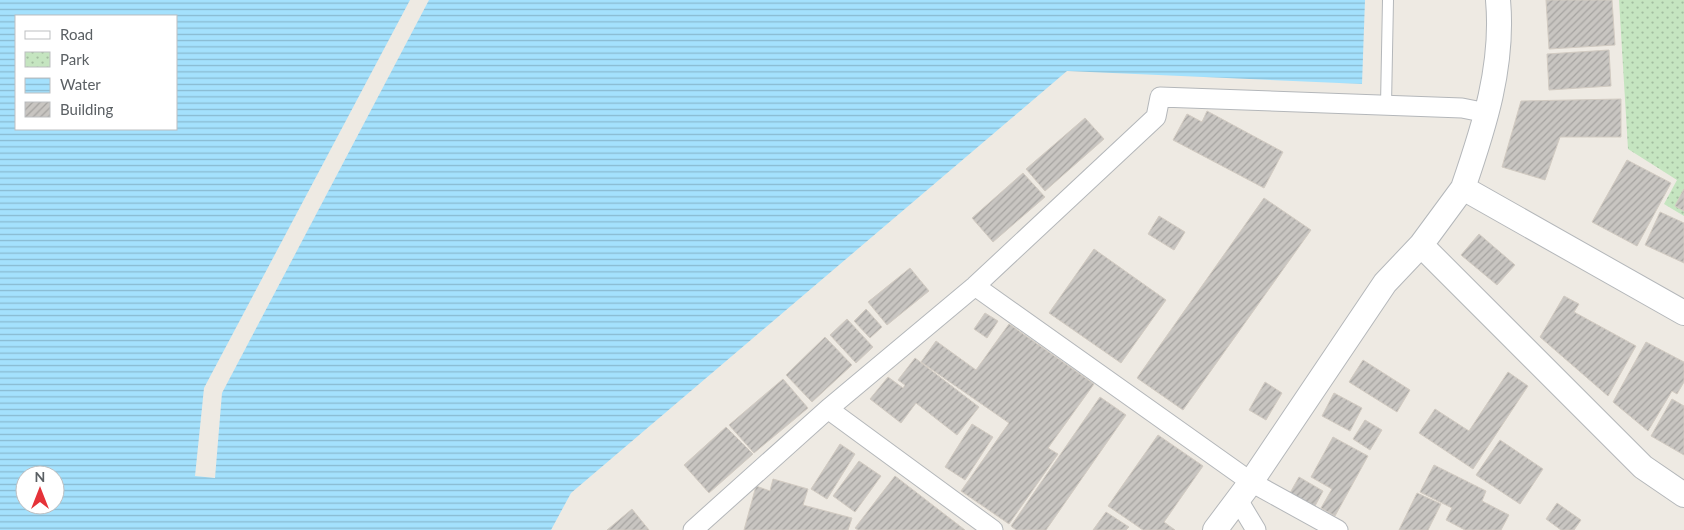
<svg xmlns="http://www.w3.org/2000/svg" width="1684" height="530" font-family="Lato,sans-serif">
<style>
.park{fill:url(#park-dots)}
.water{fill:url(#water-rules);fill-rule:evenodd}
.pier{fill:#eeeae3}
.building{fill:url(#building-hatch);stroke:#d2cbc2}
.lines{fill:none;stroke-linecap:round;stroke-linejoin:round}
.service-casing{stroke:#b4b7ba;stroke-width:12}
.minor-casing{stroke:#b4b7ba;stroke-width:21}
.tertiary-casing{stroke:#b4b7ba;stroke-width:26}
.service{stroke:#fff;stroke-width:10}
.minor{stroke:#fff;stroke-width:19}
.tertiary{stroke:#fff;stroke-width:24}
</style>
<defs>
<pattern id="park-dots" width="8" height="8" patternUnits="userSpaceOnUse" patternTransform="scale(1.25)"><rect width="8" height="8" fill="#c5e5c0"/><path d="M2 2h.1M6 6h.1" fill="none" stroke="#a3bda0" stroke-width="1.8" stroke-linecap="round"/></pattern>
<pattern id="water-rules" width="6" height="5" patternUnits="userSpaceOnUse" patternTransform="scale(1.25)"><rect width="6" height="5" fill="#a4e1fd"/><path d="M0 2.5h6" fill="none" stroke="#89bad0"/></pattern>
<pattern id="building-hatch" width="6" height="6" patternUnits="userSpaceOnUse" patternTransform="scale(1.25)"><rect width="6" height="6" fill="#c8c5c1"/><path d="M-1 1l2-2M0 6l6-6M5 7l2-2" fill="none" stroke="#a5a3a0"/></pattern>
</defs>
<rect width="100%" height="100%" fill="#eeeae3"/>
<path class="park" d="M 1619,0 L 1684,0 L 1684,216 L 1664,204 L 1677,180 L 1628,149 Z"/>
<path class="water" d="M 0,0 L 1365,0 L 1362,84 L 1067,71 L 571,493 L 551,530 L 0,530 ZM 16,16 L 176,16 L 176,129 L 16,129 ZM 25,475 L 55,475 L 55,505 L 25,505 Z"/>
<path class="pier" d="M 410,0 L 429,0 L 222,393 L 215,478 L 195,476 L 204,388 Z"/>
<path class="building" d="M 1546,0 L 1612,0 L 1615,45 L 1549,49 Z
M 1609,50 L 1611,86 L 1549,90 L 1547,54 Z
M 1621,99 L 1621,137 L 1560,137 L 1545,180 L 1502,167 L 1521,101 Z
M 1207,111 L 1283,152 L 1264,188 L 1173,140 L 1187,114 L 1202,122 Z
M 1085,118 L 1104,139 L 1045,191 L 1026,169 Z
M 1627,160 L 1671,183 L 1637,246 L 1592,222 Z
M 1023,173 L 1045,197 L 993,242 L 972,218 Z
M 1684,189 L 1684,211 L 1675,206 Z
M 1264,198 L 1311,230 L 1183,410 L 1137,378 Z
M 1660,212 L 1684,223 L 1684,263 L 1645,245 Z
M 1159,216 L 1185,232 L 1174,250 L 1148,234 Z
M 1479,234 L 1515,265 L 1497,285 L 1461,255 Z
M 1094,249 L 1166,300 L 1121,363 L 1049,313 Z
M 910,268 L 929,291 L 887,325 L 868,302 Z
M 1564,296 L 1579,304 L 1574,312 L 1636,346 L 1608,396 L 1540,337 Z
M 866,309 L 882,327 L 870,338 L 854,321 Z
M 985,313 L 998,321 L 987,338 L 974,329 Z
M 847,319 L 873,347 L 856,363 L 830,335 Z
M 1009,324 L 1094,384 L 1048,448 L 1058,454 L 1009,524 L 961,491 L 1009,423 L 921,362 L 936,341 L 976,370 Z
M 825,337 L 852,365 L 812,402 L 786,375 Z
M 1646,342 L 1684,362 L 1684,382 L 1677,394 L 1672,391 L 1648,431 L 1613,402 Z
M 915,358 L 979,407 L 957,435 L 916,403 L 901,423 L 870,399 L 888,377 L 903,388 L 905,385 L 898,380 Z
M 1363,360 L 1410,390 L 1397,412 L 1349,382 Z
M 1508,372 L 1528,386 L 1473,469 L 1419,433 L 1435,409 L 1469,431 Z
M 783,379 L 808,408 L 754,453 L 729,425 Z
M 1265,382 L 1282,393 L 1266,420 L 1249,410 Z
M 1334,393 L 1362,408 L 1350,431 L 1322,416 Z
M 1100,397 L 1126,415 L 1046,530 L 1016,530 L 1011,526 Z
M 1672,399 L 1684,406 L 1684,455 L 1651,436 Z
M 1365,420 L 1382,430 L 1370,450 L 1353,439 Z
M 972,424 L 993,437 L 965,480 L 945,467 Z
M 726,427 L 753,454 L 709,493 L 684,465 Z
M 1158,435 L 1203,466 L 1164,522 L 1175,530 L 1143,530 L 1108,506 Z
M 1333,437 L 1368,456 L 1335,516 L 1321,508 L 1332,489 L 1311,477 Z
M 1500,440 L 1543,469 L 1520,504 L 1476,475 Z
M 840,444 L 855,454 L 827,499 L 811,489 Z
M 859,461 L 881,476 L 855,512 L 833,496 Z
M 1434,465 L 1486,491 L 1482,501 L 1509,515 L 1501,530 L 1465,530 L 1446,520 L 1452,508 L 1420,492 Z
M 895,476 L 965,530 L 858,530 L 855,528 Z
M 1299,477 L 1323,491 L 1315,506 L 1290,493 Z
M 773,479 L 808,489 L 803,505 L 852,518 L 848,530 L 744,530 L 756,486 L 770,491 Z
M 1417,493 L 1441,504 L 1428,530 L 1399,530 Z
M 1557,503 L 1581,520 L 1574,530 L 1561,530 L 1546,519 Z
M 632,509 L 649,530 L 607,530 Z
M 1106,512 L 1129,527 L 1126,530 L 1093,530 Z"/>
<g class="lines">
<g class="service-casing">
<path id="service" d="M 1386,105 L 1388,0"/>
</g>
<g class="minor-casing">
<path id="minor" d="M 975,286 L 1251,482 L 1338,530
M 828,409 L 993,530
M 1238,500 L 1256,530
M 693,530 L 828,409 L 975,286 L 1156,117 L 1160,97 L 1462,108 L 1487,113"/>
</g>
<g class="tertiary-casing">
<path id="tertiary" d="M 1498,0 C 1504,66 1484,127 1463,188 L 1684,313
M 1421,245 L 1643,467 L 1684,495
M 1215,530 L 1251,482 L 1385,283 L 1421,245 L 1463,188"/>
</g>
<use href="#service" class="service"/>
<use href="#minor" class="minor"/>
<use href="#tertiary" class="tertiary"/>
</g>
<rect x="15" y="15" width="162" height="115" fill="#ffffff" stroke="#bdbfc1"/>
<rect x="25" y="31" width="25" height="8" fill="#ffffff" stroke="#bdbfc1"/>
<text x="60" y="40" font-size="15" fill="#5b6064">Road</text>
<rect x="25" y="52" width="25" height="15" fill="url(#park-dots)" stroke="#bdbfc1"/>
<text x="60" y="65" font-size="15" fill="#5b6064">Park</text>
<rect x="25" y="78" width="25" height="15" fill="url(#water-rules)" stroke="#bdbfc1"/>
<text x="60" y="90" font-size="15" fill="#5b6064">Water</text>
<rect x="25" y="102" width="25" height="15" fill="url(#building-hatch)" stroke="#bdbfc1"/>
<text x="60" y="115" font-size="15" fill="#5b6064">Building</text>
<g transform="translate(40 490)"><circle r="24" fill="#ffffff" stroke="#bdbfc1"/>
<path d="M0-4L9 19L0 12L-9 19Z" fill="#e53239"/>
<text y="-8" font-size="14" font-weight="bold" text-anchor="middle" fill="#5b6064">N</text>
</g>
</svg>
